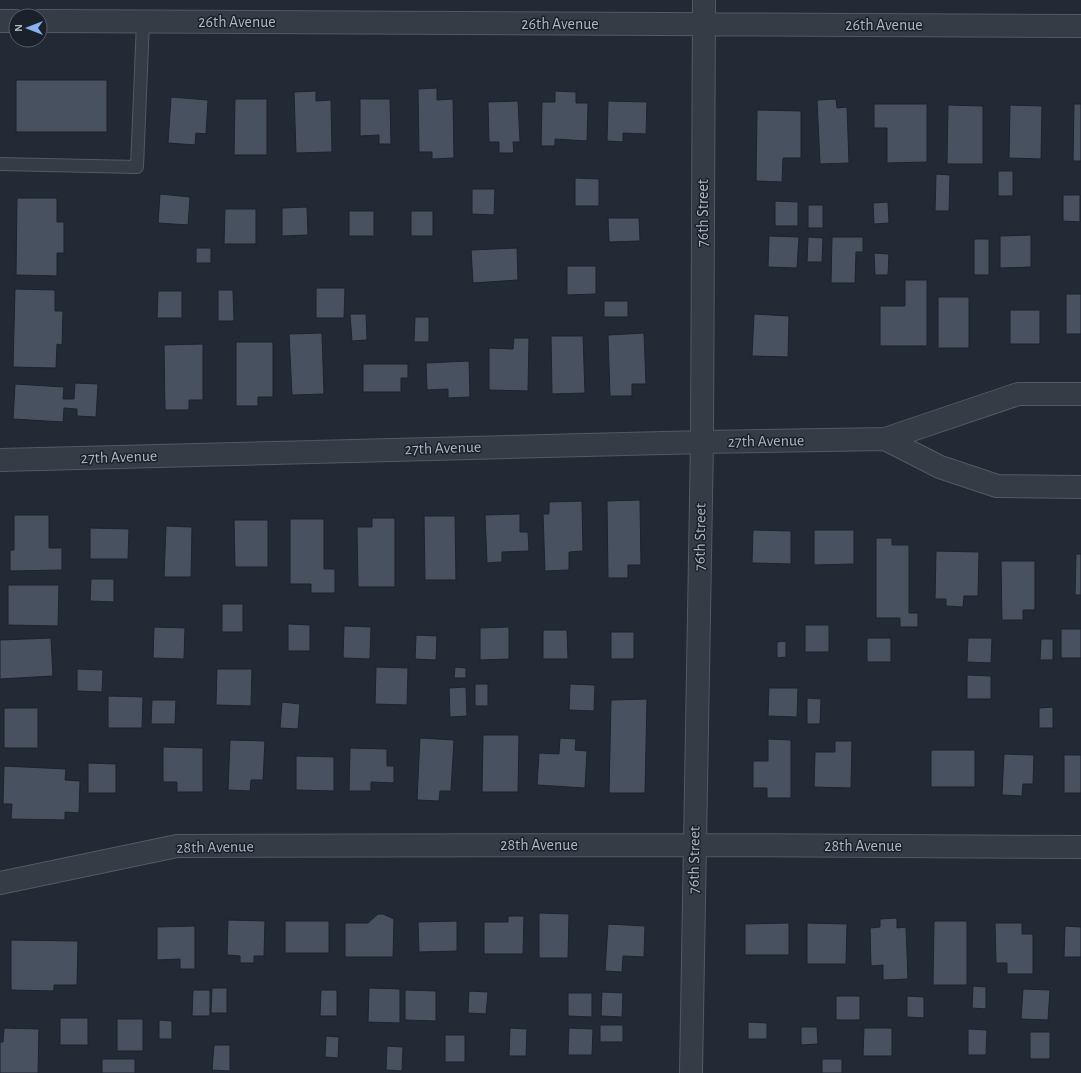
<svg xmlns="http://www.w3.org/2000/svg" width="1081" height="1073" font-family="'Alegreya Sans',sans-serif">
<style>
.building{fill:#48515f;stroke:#1c232d}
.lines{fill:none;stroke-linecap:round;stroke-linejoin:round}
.service-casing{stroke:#525a64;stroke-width:14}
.minor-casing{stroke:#525a64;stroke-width:24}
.service{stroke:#353c46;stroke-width:12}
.minor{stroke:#353c46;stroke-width:22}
.labels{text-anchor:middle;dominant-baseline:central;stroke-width:3;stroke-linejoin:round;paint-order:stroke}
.street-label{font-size:16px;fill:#afb7c3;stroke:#1a212b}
</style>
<rect width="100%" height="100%" fill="#212a35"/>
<path class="building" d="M 16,80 L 107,80 L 107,132 L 16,132 Z
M 437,88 L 437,100 L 453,99 L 454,158 L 432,159 L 432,152 L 419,152 L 418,89 Z
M 316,91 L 316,101 L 331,100 L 332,152 L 296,153 L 294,92 Z
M 555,91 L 576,92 L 576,103 L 588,103 L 587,141 L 555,139 L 555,146 L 541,146 L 542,102 L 555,102 Z
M 171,97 L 208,100 L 206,134 L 196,133 L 195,145 L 168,143 Z
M 235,99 L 267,99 L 267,155 L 234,155 Z
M 360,99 L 390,99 L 391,144 L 379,144 L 379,135 L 360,136 Z
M 836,99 L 837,108 L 847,107 L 849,163 L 820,164 L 817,100 Z
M 518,101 L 520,142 L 513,142 L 514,153 L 499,153 L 499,142 L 489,142 L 488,102 Z
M 608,101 L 647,102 L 646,134 L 623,133 L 623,142 L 607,141 Z
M 874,104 L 927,104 L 927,162 L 887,163 L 887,128 L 874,128 Z
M 1074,104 L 1081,104 L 1081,161 L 1073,161 Z
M 948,105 L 983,106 L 983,164 L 947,164 Z
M 1010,105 L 1042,106 L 1041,159 L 1009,158 Z
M 757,110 L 801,111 L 801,158 L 783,158 L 782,182 L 756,181 Z
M 998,171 L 1013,171 L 1013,196 L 998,196 Z
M 936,174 L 950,175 L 949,211 L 935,211 Z
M 575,178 L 599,179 L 599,206 L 575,206 Z
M 472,189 L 495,189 L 494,215 L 472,214 Z
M 160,194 L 190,197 L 188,225 L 158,223 Z
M 1063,195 L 1080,195 L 1080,222 L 1063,221 Z
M 17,198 L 57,198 L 57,222 L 64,222 L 64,253 L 57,253 L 57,276 L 16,275 Z
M 775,201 L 798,202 L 798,226 L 775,226 Z
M 888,202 L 889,223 L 874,224 L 873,203 Z
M 808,205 L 823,205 L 823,228 L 808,228 Z
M 307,207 L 308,235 L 282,236 L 282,208 Z
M 225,209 L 256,209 L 256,244 L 224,244 Z
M 349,211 L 374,211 L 374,236 L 349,236 Z
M 411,211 L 433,211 L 433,236 L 411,236 Z
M 608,218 L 639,218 L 640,241 L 609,242 Z
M 1031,235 L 1031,267 L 1000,268 L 1000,236 Z
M 769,236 L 799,237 L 797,268 L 768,267 Z
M 808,237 L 823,238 L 822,262 L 807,262 Z
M 832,237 L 863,237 L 863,252 L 856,252 L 855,283 L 831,283 Z
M 974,239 L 989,239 L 989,275 L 974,275 Z
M 196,248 L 211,248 L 211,263 L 196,263 Z
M 517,248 L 518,280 L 473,283 L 471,250 Z
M 874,253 L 889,254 L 888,275 L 875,275 Z
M 567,266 L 596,266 L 596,294 L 567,295 Z
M 905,280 L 927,280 L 927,346 L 880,346 L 880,306 L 905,306 Z
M 316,288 L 345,288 L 344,318 L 316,318 Z
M 15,289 L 55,290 L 55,311 L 63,311 L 62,345 L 57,344 L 56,368 L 13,367 Z
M 218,290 L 233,290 L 234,321 L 218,321 Z
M 158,291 L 182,291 L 182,318 L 157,318 Z
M 1066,294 L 1081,294 L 1081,334 L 1066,334 Z
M 938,297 L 969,297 L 969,348 L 938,348 Z
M 604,301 L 628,301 L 628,317 L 604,317 Z
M 1010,310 L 1040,310 L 1040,344 L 1010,344 Z
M 350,314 L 366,314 L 367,340 L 352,341 Z
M 754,314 L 789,316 L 788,357 L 752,356 Z
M 415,317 L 429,317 L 429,342 L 414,342 Z
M 322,333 L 324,394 L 292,395 L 289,334 Z
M 644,333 L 646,384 L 632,384 L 632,396 L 610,396 L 608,335 Z
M 551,336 L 583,336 L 585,393 L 552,394 Z
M 514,338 L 529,338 L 528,391 L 489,390 L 489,348 L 513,349 Z
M 236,342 L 273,342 L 273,397 L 258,397 L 258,406 L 236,406 Z
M 203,344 L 203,400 L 189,400 L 189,410 L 165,410 L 164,345 Z
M 469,361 L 470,397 L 448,398 L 448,389 L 427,390 L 426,363 Z
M 363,364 L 408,364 L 408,378 L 401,378 L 401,392 L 363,392 Z
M 75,383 L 98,384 L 96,417 L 77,416 L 77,409 L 64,408 L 63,422 L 13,419 L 15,384 L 64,387 L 63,399 L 74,399 Z
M 640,500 L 641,565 L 628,565 L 628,578 L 608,578 L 607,501 Z
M 582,501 L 583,551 L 569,552 L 569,570 L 545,571 L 543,514 L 549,514 L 549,502 Z
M 520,514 L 520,532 L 528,532 L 529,551 L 502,552 L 502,562 L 487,563 L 485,515 Z
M 14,515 L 49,515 L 49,548 L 62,548 L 62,570 L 10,571 L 10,550 L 14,550 Z
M 424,516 L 455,516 L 456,580 L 425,580 Z
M 372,518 L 395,518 L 395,587 L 358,587 L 357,527 L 372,527 Z
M 290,519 L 324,519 L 324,569 L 335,569 L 335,593 L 311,593 L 311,584 L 290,584 Z
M 234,520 L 268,520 L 268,567 L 235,567 Z
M 166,526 L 192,527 L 191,577 L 164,577 Z
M 90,528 L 129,529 L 128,559 L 90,559 Z
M 753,530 L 791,531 L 791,564 L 752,563 Z
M 814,530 L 854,530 L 854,564 L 814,565 Z
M 876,538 L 892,538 L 892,545 L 909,545 L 909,613 L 918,613 L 918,627 L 900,627 L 900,618 L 876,618 Z
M 936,551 L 979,552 L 978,596 L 964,596 L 963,607 L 946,606 L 946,599 L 935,599 Z
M 1076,554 L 1081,554 L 1081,595 L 1075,595 Z
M 1001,561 L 1035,561 L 1035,610 L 1023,610 L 1023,620 L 1002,620 Z
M 91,579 L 114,579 L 114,602 L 90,601 Z
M 8,585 L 59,585 L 58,626 L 8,625 Z
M 222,604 L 243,604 L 243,632 L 222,632 Z
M 288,624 L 310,625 L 310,651 L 288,651 Z
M 805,625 L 829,625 L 829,652 L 805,652 Z
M 344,626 L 371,627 L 370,659 L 343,658 Z
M 154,627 L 185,628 L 184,659 L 153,658 Z
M 509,627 L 509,659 L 480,660 L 480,628 Z
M 1061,629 L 1081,629 L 1081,658 L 1061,658 Z
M 543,630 L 567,630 L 568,659 L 543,659 Z
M 611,632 L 634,632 L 634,659 L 611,659 Z
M 416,635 L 437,636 L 436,660 L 415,659 Z
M 51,638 L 53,676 L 0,679 L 0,640 Z
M 867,638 L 891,638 L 891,662 L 867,662 Z
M 968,638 L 992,638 L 991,663 L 967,662 Z
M 1041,639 L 1053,639 L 1053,660 L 1040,660 Z
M 786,641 L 786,657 L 777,658 L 777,642 Z
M 376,667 L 408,668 L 407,705 L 375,704 Z
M 455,667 L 466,668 L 466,678 L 454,678 Z
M 77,669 L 103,670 L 102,692 L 77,691 Z
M 217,669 L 252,669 L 251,706 L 216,705 Z
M 967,675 L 991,676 L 991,699 L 967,699 Z
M 475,684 L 488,684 L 488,706 L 475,706 Z
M 570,684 L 595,685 L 594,711 L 569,710 Z
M 466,687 L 467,716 L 450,717 L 449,688 Z
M 769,688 L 798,688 L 797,717 L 768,716 Z
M 108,696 L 143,697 L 142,728 L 108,728 Z
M 807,698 L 821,699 L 820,724 L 807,724 Z
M 647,699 L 645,793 L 609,793 L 611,700 Z
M 152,700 L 176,700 L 175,724 L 151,724 Z
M 282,702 L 300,704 L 298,729 L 280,728 Z
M 1053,707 L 1053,728 L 1039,728 L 1039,708 Z
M 4,708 L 38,708 L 38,748 L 4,748 Z
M 483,735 L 519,735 L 518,792 L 482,792 Z
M 420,738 L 454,740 L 451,791 L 440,791 L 439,801 L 417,800 Z
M 560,738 L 576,739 L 575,750 L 587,751 L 585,788 L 537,785 L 539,753 L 559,754 Z
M 768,739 L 791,740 L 791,798 L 767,798 L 767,788 L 753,788 L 753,761 L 768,761 Z
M 230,740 L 265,741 L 263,780 L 251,780 L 250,791 L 228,790 Z
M 835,741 L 852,741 L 851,788 L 814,787 L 815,752 L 835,752 Z
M 163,747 L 203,748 L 203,792 L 177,792 L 177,782 L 163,782 Z
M 350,748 L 387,749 L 387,766 L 394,766 L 394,783 L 371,782 L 371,791 L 349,791 Z
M 931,750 L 975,750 L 975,787 L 931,787 Z
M 1004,754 L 1034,755 L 1033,784 L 1023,784 L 1022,796 L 1002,795 Z
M 1064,755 L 1081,755 L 1081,793 L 1064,793 Z
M 296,756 L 334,757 L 334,791 L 296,790 Z
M 88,763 L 116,764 L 116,793 L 88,793 Z
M 4,766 L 66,769 L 65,780 L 80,781 L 79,813 L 65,812 L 65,820 L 11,819 L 12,804 L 3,804 Z
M 539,913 L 569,914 L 568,958 L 539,958 Z
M 378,914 L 383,914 L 394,919 L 393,957 L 345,957 L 345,923 L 368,923 Z
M 508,916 L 524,916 L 523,954 L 484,954 L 484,922 L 508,922 Z
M 897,918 L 897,928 L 906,927 L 908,979 L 883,980 L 883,965 L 871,966 L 870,928 L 880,927 L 880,919 Z
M 228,920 L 265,921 L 264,956 L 254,956 L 254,963 L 240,963 L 240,956 L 227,955 Z
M 285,921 L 329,921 L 329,953 L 285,953 Z
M 457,921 L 457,951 L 419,952 L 418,922 Z
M 934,921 L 967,921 L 967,985 L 933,985 Z
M 789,923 L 789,955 L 745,955 L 745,924 Z
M 807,923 L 847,924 L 846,964 L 807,964 Z
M 995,923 L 1022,923 L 1022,934 L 1033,934 L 1033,974 L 1007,974 L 1007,963 L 996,963 Z
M 608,924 L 645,926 L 644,957 L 623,956 L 622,972 L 605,971 Z
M 195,926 L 195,969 L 180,969 L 180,959 L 157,960 L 157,927 Z
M 1065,926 L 1081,927 L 1081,957 L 1064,957 Z
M 11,940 L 78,941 L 77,985 L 54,985 L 54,991 L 11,990 Z
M 973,986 L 986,987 L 986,1009 L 972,1008 Z
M 212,988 L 227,988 L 227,1013 L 211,1013 Z
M 369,988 L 400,989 L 400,1023 L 368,1022 Z
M 1023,989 L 1050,990 L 1048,1020 L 1021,1019 Z
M 193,990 L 210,990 L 210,1016 L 192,1016 Z
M 321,990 L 337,990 L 337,1016 L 320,1016 Z
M 405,990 L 436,991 L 436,1021 L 405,1020 Z
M 469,991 L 488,992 L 486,1014 L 468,1013 Z
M 602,992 L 623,993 L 622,1017 L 601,1016 Z
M 568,993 L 592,993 L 592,1017 L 568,1016 Z
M 836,996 L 860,996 L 860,1020 L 836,1020 Z
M 907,996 L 924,997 L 924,1018 L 907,1017 Z
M 60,1018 L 88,1018 L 88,1045 L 60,1045 Z
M 117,1019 L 143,1019 L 143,1051 L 117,1051 Z
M 159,1020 L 172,1021 L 172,1039 L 159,1039 Z
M 748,1022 L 767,1023 L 767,1039 L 748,1039 Z
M 600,1025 L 623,1025 L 623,1042 L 600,1042 Z
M 801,1027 L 817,1027 L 818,1044 L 801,1045 Z
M 4,1028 L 39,1029 L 38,1073 L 0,1073 L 0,1042 L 3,1042 Z
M 510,1028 L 527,1029 L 526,1056 L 509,1056 Z
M 569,1028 L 593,1029 L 592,1055 L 568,1055 Z
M 864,1028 L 892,1028 L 892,1056 L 863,1056 Z
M 968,1029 L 987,1030 L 986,1055 L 968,1055 Z
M 1030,1032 L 1050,1032 L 1050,1059 L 1030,1059 Z
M 445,1035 L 465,1035 L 465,1062 L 445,1062 Z
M 326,1036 L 339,1037 L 338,1058 L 325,1057 Z
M 214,1045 L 230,1045 L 230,1071 L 212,1070 Z
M 387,1046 L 403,1047 L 402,1071 L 386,1070 Z
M 102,1059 L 135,1059 L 135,1073 L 102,1073 Z
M 822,1059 L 842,1059 L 842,1073 L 822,1073 Z"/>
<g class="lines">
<g class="service-casing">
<path id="service" d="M 0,164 L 137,167 L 143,22"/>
</g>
<g class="minor-casing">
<path id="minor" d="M 0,21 L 16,21
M 40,21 L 1081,26
M 885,439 L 940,467 L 997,486 L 1081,487
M 0,460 L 702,442 L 885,439 L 1018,394 L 1081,394
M 0,883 L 177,846 L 694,845 L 1081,847
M 691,1073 L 702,442 L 704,0"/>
</g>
<use href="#service" class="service"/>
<use href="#minor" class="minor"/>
</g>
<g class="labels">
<g class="street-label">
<text x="237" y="22">26th Avenue</text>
<text x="560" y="24">26th Avenue</text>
<text x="884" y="25">26th Avenue</text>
<text transform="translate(703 213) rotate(-90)">76th Street</text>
<text transform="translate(766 441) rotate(-1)">27th Avenue</text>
<text transform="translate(443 448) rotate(-2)">27th Avenue</text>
<text transform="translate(119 457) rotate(-2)">27th Avenue</text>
<text transform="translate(700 537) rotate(-89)">76th Street</text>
<text x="539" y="845">28th Avenue</text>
<text x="863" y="846">28th Avenue</text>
<text transform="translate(215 847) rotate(-1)">28th Avenue</text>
<text transform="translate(694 860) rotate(-89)">76th Street</text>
</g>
</g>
<g transform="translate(28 28) rotate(270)"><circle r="19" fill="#1a212b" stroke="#565d68"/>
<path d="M0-3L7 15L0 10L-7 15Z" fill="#87b1f0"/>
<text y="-6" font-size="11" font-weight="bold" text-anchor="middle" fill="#afb7c3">N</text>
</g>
</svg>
